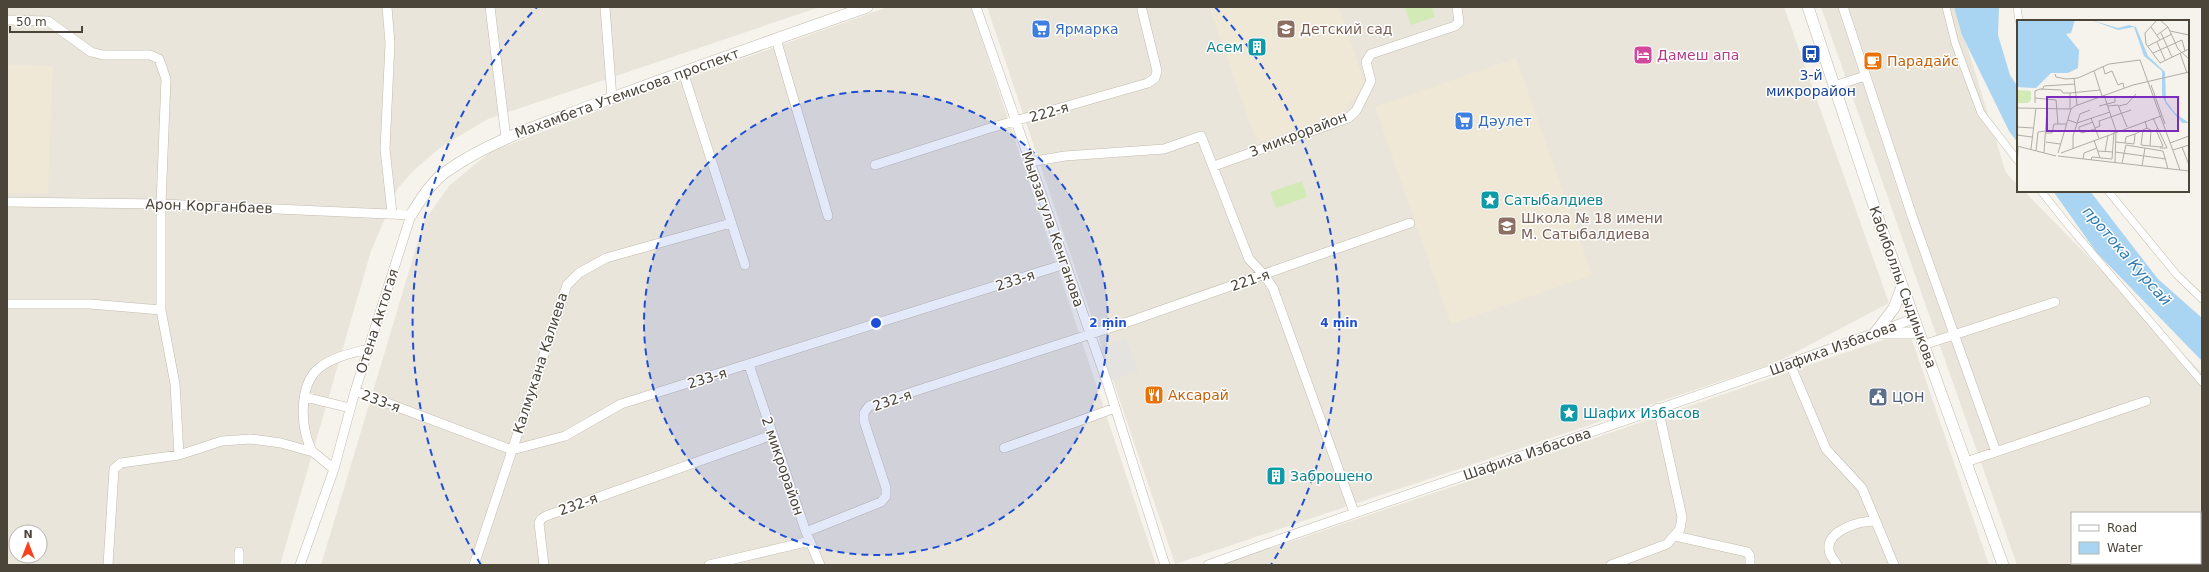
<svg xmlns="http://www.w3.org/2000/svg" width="2209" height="572" font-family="'DejaVu Sans',sans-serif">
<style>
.residential{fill:#eae5da;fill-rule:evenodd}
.education{fill:#efe8d6}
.green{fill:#d2eab5}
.parking{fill:#e5e3e0}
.water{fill:#a9d4f2}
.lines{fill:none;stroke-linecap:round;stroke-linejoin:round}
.pedestrian-casing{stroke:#c2bbae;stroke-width:8}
.minor-casing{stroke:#c2bbae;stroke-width:10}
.tertiary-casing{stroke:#c2bbae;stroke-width:12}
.pedestrian{stroke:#fff;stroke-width:7}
.minor{stroke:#fff;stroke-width:9}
.tertiary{stroke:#fff;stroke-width:11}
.ring{fill:none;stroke:#1d4ed8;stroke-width:2;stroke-dasharray:7 5}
.labels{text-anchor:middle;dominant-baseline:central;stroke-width:3;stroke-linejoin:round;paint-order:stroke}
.shop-label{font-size:14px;fill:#366cbe;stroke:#fff;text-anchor:start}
.education-label{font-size:14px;fill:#785e54;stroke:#fff;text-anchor:start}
.culture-label{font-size:14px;fill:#0d838f;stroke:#fff;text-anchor:start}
.hotel-label{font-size:14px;fill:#b23c85;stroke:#fff;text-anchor:start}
.food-label{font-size:14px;fill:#c56008;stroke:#fff;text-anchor:start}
.transit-label{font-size:14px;fill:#164399;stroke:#fff}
.street-label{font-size:14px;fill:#4b4439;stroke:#fff}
.service-label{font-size:14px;fill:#4e5e75;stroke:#fff;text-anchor:start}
.water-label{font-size:15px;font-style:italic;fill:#2e7ab2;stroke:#fff}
.inset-road{fill:none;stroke:#b2ada4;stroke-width:1}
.view{fill:#7b2cbf;fill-opacity:0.15;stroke:#7b2cbf;stroke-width:2}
.inset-edge{fill:none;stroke:#4b4439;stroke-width:2}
.centre{fill:#1d4ed8;stroke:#fff;stroke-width:2}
.ring-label{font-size:12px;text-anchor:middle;font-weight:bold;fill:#1d4ed8;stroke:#fff;stroke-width:3;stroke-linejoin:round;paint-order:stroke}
</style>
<rect width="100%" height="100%" fill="#f6f3ec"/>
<path class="residential" d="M 7,7 L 820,7 L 488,119 L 441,147 L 414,170 L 398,188 L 371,251 L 280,565 L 7,565 ZM 16,532 L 40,532 L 40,556 L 16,556 Z
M 888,7 L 971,7 L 1156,565 L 321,565 L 424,221 L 449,186 L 490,152 L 626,100 Z
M 987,7 L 1784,7 L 1889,303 L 1775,363 L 1175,564 Z
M 1821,7 L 1955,7 L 2006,173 L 2018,185 L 2018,191 L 2024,191 L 2202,373 L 2202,565 L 2017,565 ZM 2072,513 L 2200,513 L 2200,563 L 2072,563 Z
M 1909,331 L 1989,565 L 1222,565 Z"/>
<path class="education" d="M 1209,7 L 1338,7 L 1365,84 L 1341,114 L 1257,143 Z
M 1516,58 L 1592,275 L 1451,324 L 1375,107 Z
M 7,65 L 53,66 L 48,194 L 7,193 Z"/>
<path class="green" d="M 1432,7 L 1435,17 L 1411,25 L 1405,8 Z
M 1302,181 L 1307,197 L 1276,208 L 1270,192 Z
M 2121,563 L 2191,563 L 2192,565 L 2116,565 Z"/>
<path class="parking" d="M 1126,338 L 1138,371 L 1112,380 L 1100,347 Z"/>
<path class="water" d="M 1954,7 L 1999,7 L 1998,35 L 2010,75 L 2018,87 L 2018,143 L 2009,131 L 1962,35 Z
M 2053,191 L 2090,191 L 2158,279 L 2202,318 L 2202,361 L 2097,253 Z"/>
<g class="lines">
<g class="pedestrian-casing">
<path id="pedestrian" d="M 1946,7 L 1955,43 L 1981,113 L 2018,161
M 2017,7 L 2019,21
M 2041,191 L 2068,225 L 2202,382
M 2108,191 L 2177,275 L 2202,299"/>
</g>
<g class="minor-casing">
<path id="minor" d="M 387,7 L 390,43 L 385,149 L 392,213
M 490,7 L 506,138
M 605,7 L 612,98
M 976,7 L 1108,385 L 1165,565
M 1843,7 L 1912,216 L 1996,452
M 7,20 L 48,21 L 91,52 L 103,55 L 150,55 L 159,59 L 166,79 L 161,204 L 161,310 L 175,384 L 179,455
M 776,39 L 828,216
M 683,72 L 745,265
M 1834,86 L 1865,76
M 1030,162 L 1065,156 L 1164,149 L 1201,136 L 1249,259 L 1264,275 L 1273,288 L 1354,512
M 875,165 L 990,128 L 1148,83 L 1155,78 L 1157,71 L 1142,10
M 1214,166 L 1348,118 L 1356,111 L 1371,81 L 1366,62 L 1371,54 L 1455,26 L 1459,22 L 1457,7
M 7,202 L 161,204 L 411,215 L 355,391 L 334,469 L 300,565
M 7,304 L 90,304 L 161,310
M 1923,345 L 2055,302
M 1790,364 L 1826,449 L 1862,488 L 1894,565
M 749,365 L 806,532 L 820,565
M 355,391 L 512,450 L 565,436 L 621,404 L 1065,264
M 305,397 L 350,408
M 1004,448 L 1115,408
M 313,452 C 300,432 298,385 319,368 C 333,357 352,353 368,349
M 1966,462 L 2146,401
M 806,532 L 881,502 L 886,496 L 886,488 L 864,421 L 864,413 L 869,406 L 1125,323 L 1410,223
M 1675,536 L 1747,552 L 1750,556 L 1750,565
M 108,565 L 114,469 L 121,463 L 179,455 L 222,441 L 251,439 L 281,443 L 313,452 L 334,469
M 239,565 L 239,552
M 474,565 L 567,285 L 579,273 L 606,258 L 731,223
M 544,565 L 539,523 L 541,519 L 546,516 L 772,435
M 709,565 L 810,541
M 1208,565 C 1442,480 1680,405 1913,319
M 1611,565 L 1667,544 L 1680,529 L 1682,517 L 1658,408
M 1837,565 C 1834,559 1829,556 1829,549 C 1827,530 1860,521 1875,521"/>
</g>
<g class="tertiary-casing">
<path id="tertiary" d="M 1808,7 L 1881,227 L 2003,565
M 411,215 C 421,199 431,182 447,171 C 491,140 543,124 593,105 C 684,71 776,39 867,7
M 1902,287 L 1894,308 L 1875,333 L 1919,333"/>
</g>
<use href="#pedestrian" class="pedestrian"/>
<use href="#minor" class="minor"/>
<use href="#tertiary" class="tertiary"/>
</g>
<circle cx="876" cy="323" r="232" fill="#1d4ed8" fill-opacity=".12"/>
<g class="ring">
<circle cx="876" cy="323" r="232"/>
<path d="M481 565A463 463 0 0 1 537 7M1215 7A463 463 0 0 1 1271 565"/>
</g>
<defs>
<g id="supermarket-square" transform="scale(1)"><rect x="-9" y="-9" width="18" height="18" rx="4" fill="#3f7fe0" stroke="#fff"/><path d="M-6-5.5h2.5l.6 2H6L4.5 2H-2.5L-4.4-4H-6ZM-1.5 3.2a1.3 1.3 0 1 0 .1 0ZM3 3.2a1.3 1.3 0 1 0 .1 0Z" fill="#fff"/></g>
<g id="school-square" transform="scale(1)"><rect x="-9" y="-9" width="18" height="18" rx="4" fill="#8d6e63" stroke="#fff"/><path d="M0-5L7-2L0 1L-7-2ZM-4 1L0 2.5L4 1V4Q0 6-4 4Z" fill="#fff"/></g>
<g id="building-square" transform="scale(1)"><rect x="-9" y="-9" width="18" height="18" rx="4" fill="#0f9aa8" stroke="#fff"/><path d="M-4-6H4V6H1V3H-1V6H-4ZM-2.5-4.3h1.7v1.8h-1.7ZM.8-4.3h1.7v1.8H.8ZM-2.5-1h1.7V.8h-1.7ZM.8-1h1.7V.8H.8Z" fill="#fff"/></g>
<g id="bus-square" transform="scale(1)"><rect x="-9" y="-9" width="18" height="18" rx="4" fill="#1a4fb4" stroke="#fff"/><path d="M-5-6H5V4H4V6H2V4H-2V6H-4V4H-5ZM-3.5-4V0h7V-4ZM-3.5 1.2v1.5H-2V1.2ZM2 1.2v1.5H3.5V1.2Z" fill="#fff"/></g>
<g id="hotel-square" transform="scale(1)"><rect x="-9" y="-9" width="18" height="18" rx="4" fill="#d1479c" stroke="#fff"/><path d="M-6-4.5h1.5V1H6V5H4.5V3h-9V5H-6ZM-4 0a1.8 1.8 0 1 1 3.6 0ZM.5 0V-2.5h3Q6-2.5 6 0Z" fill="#fff"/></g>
<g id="cafe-square" transform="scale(1)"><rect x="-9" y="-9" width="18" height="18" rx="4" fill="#e8710a" stroke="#fff"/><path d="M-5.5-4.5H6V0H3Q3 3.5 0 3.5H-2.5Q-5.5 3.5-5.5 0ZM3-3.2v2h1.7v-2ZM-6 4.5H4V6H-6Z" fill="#fff"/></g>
<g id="sight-square" transform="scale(1)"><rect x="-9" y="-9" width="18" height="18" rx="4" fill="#0f9aa8" stroke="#fff"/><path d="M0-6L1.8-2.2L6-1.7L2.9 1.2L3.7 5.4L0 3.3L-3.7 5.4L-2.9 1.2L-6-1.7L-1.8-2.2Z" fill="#fff"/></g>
<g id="restaurant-square" transform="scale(1)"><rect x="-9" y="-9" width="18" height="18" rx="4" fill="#e8710a" stroke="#fff"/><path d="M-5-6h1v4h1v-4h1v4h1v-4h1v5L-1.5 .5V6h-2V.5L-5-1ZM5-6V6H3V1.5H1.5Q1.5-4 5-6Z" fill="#fff"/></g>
<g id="civic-square" transform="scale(1)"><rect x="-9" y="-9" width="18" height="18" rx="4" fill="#5c6f8a" stroke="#fff"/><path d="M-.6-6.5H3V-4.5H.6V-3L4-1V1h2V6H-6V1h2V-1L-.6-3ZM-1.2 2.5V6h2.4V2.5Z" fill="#fff"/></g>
</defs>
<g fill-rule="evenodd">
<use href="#supermarket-square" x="1041" y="29"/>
<use href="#school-square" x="1286" y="29"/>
<use href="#building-square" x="1257" y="47"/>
<use href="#bus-square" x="1811" y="54"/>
<use href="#hotel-square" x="1643" y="55"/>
<use href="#cafe-square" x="1873" y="61"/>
<use href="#supermarket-square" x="1464" y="121"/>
<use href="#sight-square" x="1490" y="200"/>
<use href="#school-square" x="1507" y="226"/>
<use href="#restaurant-square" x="1154" y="395"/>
<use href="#civic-square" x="1878" y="397"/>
<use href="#sight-square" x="1569" y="413"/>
<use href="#building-square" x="1276" y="476"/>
</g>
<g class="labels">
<g class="shop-label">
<text x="1055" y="29">Ярмарка</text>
<text x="1478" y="121">Дәулет</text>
</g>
<g class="education-label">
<text x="1300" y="29">Детский сад</text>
<text x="1521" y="218">Школа № 18 имени<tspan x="1521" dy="16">М. Сатыбалдиева</tspan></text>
</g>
<g class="culture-label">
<text x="1243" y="47" text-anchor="end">Асем</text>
<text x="1504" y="200">Сатыбалдиев</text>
<text x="1583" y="413">Шафих Избасов</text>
<text x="1290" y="476">Заброшено</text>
</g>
<g class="hotel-label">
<text x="1657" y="55">Дамеш апа</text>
</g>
<g class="food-label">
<text x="1887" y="61">Парадайс</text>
<text x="1168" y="395">Аксарай</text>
</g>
<g class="transit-label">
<text x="1811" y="75">3-й<tspan x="1811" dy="16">микрорайон</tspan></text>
</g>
<g class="street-label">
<text transform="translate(627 93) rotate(-20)">Махамбета Утемисова проспект</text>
<text transform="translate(1049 112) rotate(-16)">222-я</text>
<text transform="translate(1298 134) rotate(-21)">3 микрорайон</text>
<text transform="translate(209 206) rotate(2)">Арон Корганбаев</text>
<text transform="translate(1053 229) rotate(71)">Мырзагула Кенганова</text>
<text transform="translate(1015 280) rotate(-18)">233-я</text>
<text transform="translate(1250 280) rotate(-19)">221-я</text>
<text transform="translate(1903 287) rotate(70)">Кабиболлы Сыдиыкова</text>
<text transform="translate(377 321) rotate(-72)">Отена Актогая</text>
<text transform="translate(1833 348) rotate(-20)">Шафиха Избасова</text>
<text transform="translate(540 363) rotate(-72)">Калмукана Калиева</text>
<text transform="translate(707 378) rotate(-17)">233-я</text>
<text transform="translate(892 400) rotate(-19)">232-я</text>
<text transform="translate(381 401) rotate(20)">233-я</text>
<text transform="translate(1527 454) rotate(-19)">Шафиха Избасова</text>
<text transform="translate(783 466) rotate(71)">2 микрорайон</text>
<text transform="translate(578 504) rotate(-20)">232-я</text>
</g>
<g class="service-label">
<text x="1892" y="397">ЦОН</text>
</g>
<g class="water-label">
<text transform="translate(2127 256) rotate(49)">протока Курсай</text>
</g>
</g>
<g transform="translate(2017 20)">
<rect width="172" height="172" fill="#f6f3ec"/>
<path d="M 0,70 L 14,71 L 14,80 L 11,83 L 0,83 Z" fill="#d2eab5"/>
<path d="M 0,0 L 58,0 L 54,13 L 49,14 L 62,30 L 61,48 L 51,53 L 34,53 L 19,68 L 0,67 ZM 74,0 L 101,8 L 112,5 L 119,7 L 131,36 L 148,52 L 149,81 L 158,93 L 172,103 L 165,103 L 149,84 L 145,75 L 145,51 L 127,36 L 117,7 L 101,10 Z" fill="#a9d4f2"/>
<path class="inset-road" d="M 140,0 L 128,13 L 129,24 L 143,43 L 172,29M 143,0 L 151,7 L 161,29 L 172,39M 134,7 L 143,20M 153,11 L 172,15M 144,13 L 155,37M 140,15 L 151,7M 140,22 L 148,40M 131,26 L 155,14M 136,33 L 165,20 L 168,31M 163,33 L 170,53M 86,46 L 88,54 L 95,51 L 101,65 L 106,63 L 107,68M 77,51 L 85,76M 38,54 L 39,57 L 49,59 L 61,58 L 92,44 L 123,40 L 163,150M 57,58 L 60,85M 134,65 L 148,104M 25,70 L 27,66 L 58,64M 53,73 L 53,89M 87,75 L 99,111 L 98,143M 18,78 L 39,80 L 41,104M 18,83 L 18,71 L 23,69 L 44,70 L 46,73 L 53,73 L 83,70M 82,86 L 98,82 L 98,77M 91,86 L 101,85 L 110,107M 102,86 L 110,84 L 119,74M 0,88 L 54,89M 74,98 L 82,118M 136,98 L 150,128 L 143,128M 51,100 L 60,103 L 93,92M 76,102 L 62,107 L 62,111 L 65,113 L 78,109M 0,107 L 16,108M 78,108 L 83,106 L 82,101 L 114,90M 129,108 L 134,110 L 133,126M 126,110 L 124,125 L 143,127 L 146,126 L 139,110 L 141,108M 29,113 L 35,113 L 37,104 L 49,104M 0,115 L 15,117M 77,120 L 83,138M 29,122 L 43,124M 99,122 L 117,124 L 118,114 L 130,108 L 128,101M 108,123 L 109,117 L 118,114M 153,123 L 172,116M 0,126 L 39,136M 165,127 L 172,145M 14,129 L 19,88M 56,129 L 56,116 L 63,94 L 73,90M 156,130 L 172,125M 19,131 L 21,112 L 29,111M 81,131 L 96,132M 88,132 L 91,115M 98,132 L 149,139M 27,133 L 30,89M 41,133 L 54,89 L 58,86 L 116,65 L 172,52M 44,133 L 144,96M 41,136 L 172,151M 66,139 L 67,133 L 80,128M 74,140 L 75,137 L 95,139 L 97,112M 105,143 L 109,125 L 146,131 L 151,149M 125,146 L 128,128M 0,147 L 1,127"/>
<path class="view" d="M 30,77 L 161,77 L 161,111 L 30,111 Z"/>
<rect width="172" height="172" class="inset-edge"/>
</g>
<circle cx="876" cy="323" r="6" class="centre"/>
<g class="ring-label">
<text x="1108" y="327">2 min</text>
<text x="1339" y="327">4 min</text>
</g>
<rect width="2209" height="572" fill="none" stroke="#4b4439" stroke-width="16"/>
<rect x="2071" y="512" width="130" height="52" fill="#ffffff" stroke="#b7b4b0"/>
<rect x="2079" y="525" width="20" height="6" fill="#ffffff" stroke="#b7b4b0"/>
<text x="2107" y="532" font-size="12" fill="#4b4439">Road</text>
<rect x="2079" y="542" width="20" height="12" fill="#a9d4f2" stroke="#b7b4b0"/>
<text x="2107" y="552" font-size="12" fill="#4b4439">Water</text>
<g transform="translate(28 544)"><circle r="19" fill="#ffffff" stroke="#b7b4b0"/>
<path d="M0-3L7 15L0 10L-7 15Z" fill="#fc3f1d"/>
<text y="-6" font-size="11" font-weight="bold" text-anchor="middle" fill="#4b4439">N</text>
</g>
<path d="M10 26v6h72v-6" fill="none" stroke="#4b4439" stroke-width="2"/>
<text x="16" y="26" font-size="12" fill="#4b4439" stroke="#ffffff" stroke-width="3" paint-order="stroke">50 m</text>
</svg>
